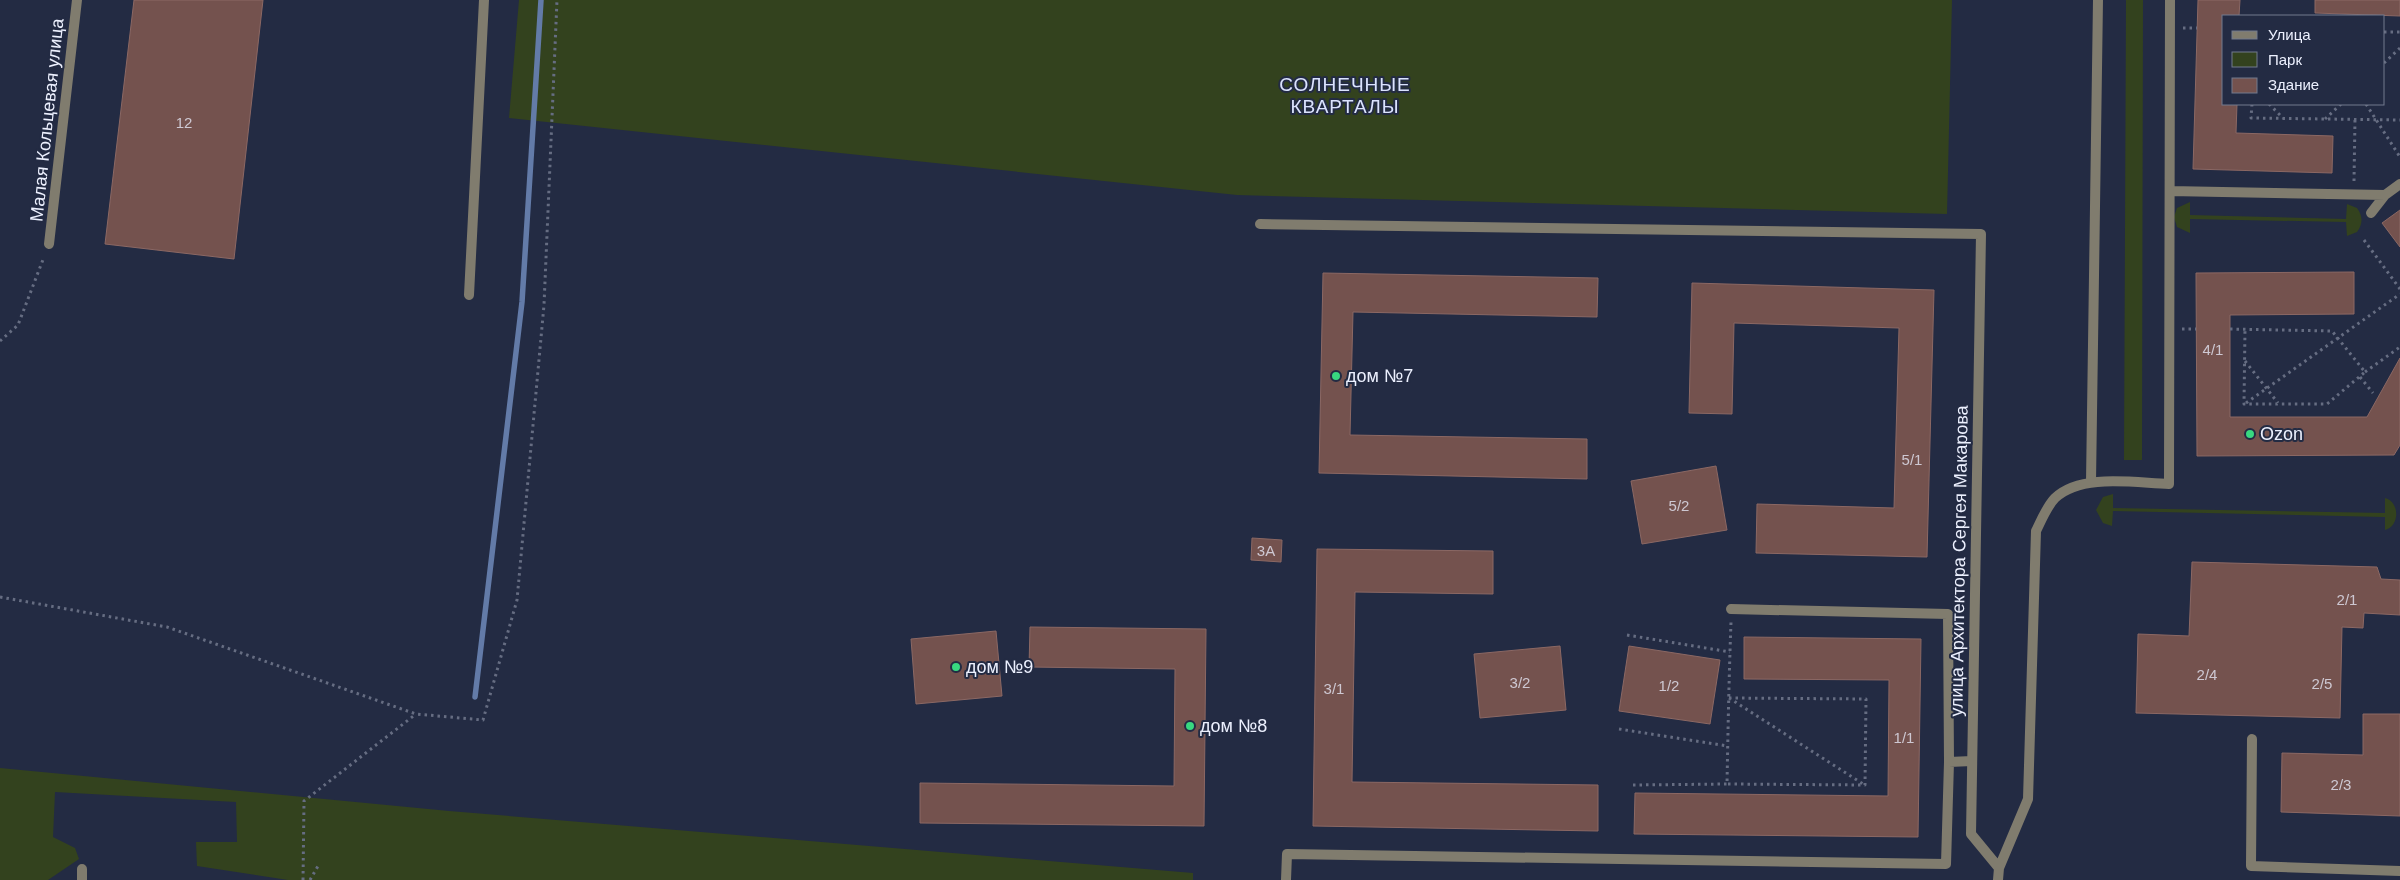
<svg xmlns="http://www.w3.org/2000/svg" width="2400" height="880" font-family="Helvetica,sans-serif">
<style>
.green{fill:#33421e}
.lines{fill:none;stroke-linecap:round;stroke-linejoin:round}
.stream{stroke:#637ba8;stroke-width:5.5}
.building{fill:#74524e;stroke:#8b6864}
.path{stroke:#666d82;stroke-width:3;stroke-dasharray:2.5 4;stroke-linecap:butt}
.lane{stroke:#807c6e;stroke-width:10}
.street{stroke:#807c6e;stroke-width:10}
.poi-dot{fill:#38d880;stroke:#232b43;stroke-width:2}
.labels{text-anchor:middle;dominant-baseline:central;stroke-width:4;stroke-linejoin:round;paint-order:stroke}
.number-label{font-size:15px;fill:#cec8d2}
.street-label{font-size:18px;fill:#ecf0fe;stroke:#232b43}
.poi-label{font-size:18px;fill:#ecf0fe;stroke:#232b43;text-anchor:start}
.neighbourhood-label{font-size:19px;letter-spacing:1px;fill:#dbe3fe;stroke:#232b43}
</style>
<rect width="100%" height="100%" fill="#232b43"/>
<path class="green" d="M 519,0 L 1952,0 L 1947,214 L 1237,195 L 509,118 Z
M 2126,0 L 2143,0 L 2142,460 L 2124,460 Z
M 2190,202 L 2190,215 L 2346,219 L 2347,204 L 2357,208 C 2363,216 2363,224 2357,232 L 2347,236 L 2346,222 L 2190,219 L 2190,233 L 2177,227 L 2174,217 L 2177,208 Z
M 2113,494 L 2113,508 L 2385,513 L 2385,498 C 2400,502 2400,526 2385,530 L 2385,517 L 2113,511 L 2112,526 L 2103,523 L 2096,510 L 2103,497 Z
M 0,768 L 449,811 L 1193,873 L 1193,880 L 288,880 L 197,866 L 196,842 L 237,842 L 236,802 L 55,792 L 53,837 L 75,848 L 79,859 L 48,880 L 0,880 Z"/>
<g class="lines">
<path class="stream" d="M 475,697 L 522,302 L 541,0"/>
</g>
<path class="building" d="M 134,0 L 263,0 L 234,259 L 105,244 Z
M 2198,0 L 2240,0 L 2239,16 L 2224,16 L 2224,104 L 2237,104 L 2236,133 L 2333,136 L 2332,173 L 2193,169 Z
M 2315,0 L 2400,0 L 2400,16 L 2315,13 Z
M 2400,210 L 2400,247 L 2382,223 Z
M 2354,272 L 2354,314 L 2230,315 L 2230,417 L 2367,417 L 2400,358 L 2400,445 L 2394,455 L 2197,456 L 2196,273 Z
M 1323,273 L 1598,278 L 1597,317 L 1353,312 L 1350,435 L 1587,439 L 1587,479 L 1319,473 Z
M 1692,283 L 1934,290 L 1927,557 L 1756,553 L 1757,504 L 1894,508 L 1899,328 L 1734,323 L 1732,414 L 1689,413 Z
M 1716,466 L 1727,530 L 1642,544 L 1631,481 Z
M 1252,538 L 1282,540 L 1281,562 L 1251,560 Z
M 1317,549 L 1493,551 L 1493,594 L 1355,592 L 1352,782 L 1598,785 L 1598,831 L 1313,826 Z
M 2192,562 L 2377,567 L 2381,579 L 2400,580 L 2400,615 L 2364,613 L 2363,628 L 2342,627 L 2340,718 L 2136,713 L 2138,634 L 2189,636 Z
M 1030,627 L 1206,629 L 1204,826 L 920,823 L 920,783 L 1174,786 L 1175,669 L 1029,667 Z
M 996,631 L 1002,696 L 916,704 L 911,639 Z
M 1744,637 L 1921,639 L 1918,837 L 1634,834 L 1635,793 L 1888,796 L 1889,680 L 1744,679 Z
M 1560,646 L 1566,710 L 1480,718 L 1474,654 Z
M 1629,646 L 1720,660 L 1710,724 L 1619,711 Z
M 2363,714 L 2400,714 L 2400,816 L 2281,812 L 2282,753 L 2363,755 Z"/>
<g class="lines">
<path class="path" d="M 2183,28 L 2197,28
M 2384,32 L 2400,32
M 2384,63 L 2400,48
M 2252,104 L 2251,118 L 2400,120
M 2269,104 L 2283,118
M 2366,104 L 2400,157
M 2325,119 L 2341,104
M 2354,181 L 2355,119
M 2364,240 L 2400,289
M 2182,329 L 2196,329
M 2230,329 L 2332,331 L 2365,372 L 2327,404 L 2244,404 L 2245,329
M 0,341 L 18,325 L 44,257
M 2245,361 L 2278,403
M 2365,372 L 2400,347
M 2360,377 L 2373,393
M 2246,403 L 2400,294
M 0,597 L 167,627 L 416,714 L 483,720 L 517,600 L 544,305 L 557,0
M 1627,635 L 1730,652
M 1729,698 L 1866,699 L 1865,785 L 1727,784 C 1728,730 1729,676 1731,622
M 1729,698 L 1863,784
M 1619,729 L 1728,746
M 1633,785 L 1727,784
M 303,880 L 304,801 L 416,714
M 310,880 L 318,866"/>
<path class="lane" d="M 2170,191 L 2385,195
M 2371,213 L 2385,195 L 2400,184
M 1260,224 L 1981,234 L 1971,834 L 1999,868 L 1998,880
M 2091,482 L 2098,0
M 1731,609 L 1948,614 L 1949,762
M 2252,739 L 2251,866 L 2400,871
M 1999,868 L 2028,799 L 2036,531 C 2041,521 2047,506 2055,498 C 2081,473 2135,483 2169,484 L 2170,0
M 82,869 L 82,880
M 1286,880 L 1287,854 L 1946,864 L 1949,762 L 1972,761"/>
<path class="street" d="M 49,244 L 77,0
M 469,295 L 484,0"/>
</g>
<g class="poi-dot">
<circle cx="1336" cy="376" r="5"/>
<circle cx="2250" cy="434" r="5"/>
<circle cx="956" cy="667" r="5"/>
<circle cx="1190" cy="726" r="5"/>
</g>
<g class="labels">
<g class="number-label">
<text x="184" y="122">12</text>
<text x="2213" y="349">4/1</text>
<text x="1912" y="459">5/1</text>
<text x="1679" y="505">5/2</text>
<text x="1266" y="550">3А</text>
<text x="2347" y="599">2/1</text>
<text x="2207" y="674">2/4</text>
<text x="1520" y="682">3/2</text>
<text x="2322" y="683">2/5</text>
<text x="1669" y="685">1/2</text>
<text x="1334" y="688">3/1</text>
<text x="1904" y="737">1/1</text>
<text x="2341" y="784">2/3</text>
</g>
<g class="street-label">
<text transform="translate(47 120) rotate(-84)">Малая Кольцевая улица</text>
<text transform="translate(1959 561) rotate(-89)">улица Архитектора Сергея Макарова</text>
</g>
<g class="poi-label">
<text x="1346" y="376">дом №7</text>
<text x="2260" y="434">Ozon</text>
<text x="966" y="667">дом №9</text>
<text x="1200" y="726">дом №8</text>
</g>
<g class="neighbourhood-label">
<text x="1345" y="84">СОЛНЕЧНЫЕ<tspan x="1345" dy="22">КВАРТАЛЫ</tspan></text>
</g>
</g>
<rect x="2222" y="15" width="162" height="90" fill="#232b43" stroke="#737a8e"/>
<rect x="2232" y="31" width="25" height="8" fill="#807c6e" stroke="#737a8e"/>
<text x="2268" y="40" font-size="15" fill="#ecf0fe">Улица</text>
<rect x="2232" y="52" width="25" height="15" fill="#33421e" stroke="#737a8e"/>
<text x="2268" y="65" font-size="15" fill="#ecf0fe">Парк</text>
<rect x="2232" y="78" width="25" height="15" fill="#74524e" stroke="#737a8e"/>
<text x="2268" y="90" font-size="15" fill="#ecf0fe">Здание</text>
</svg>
